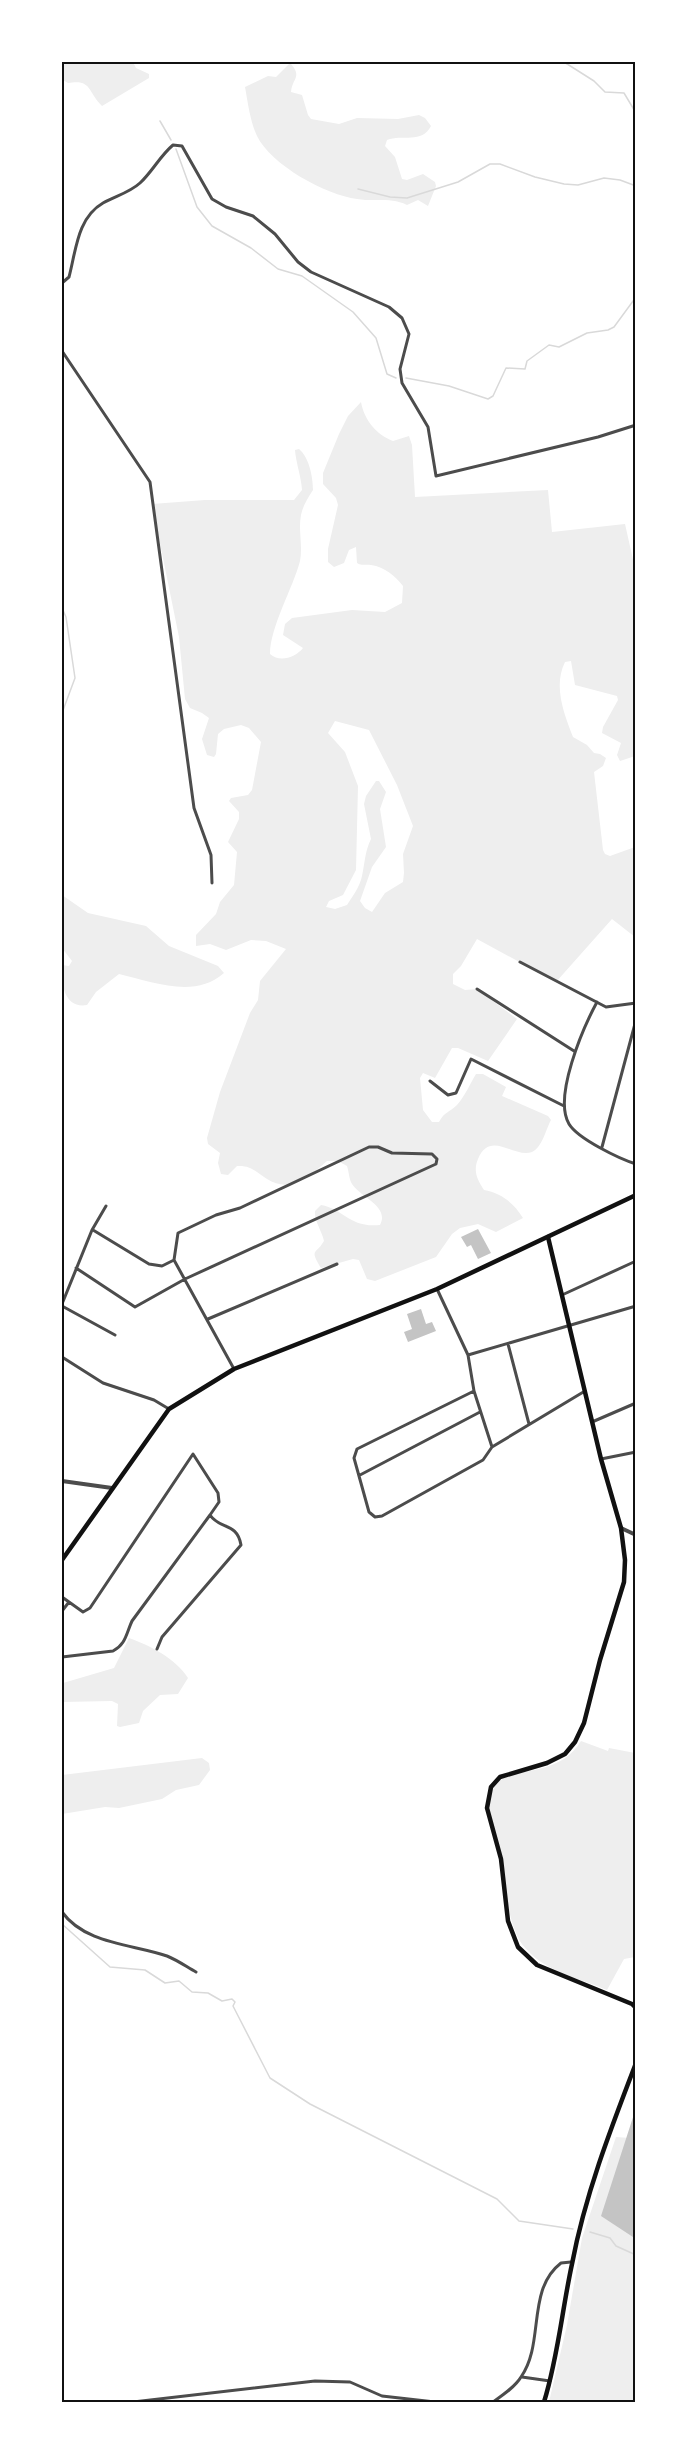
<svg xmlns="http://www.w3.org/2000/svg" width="697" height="2464" font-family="'Space Grotesk',sans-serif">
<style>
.green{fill:#eee;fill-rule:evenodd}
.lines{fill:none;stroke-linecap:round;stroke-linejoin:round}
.stream{stroke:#d9d9d9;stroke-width:1.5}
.building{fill:#c4c4c4}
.minor{stroke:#4c4c4c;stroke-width:3}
.tertiary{stroke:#4c4c4c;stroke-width:4}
.secondary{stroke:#111;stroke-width:4.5}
.primary{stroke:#111;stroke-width:4.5}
.neatline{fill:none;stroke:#111;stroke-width:2}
</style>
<rect width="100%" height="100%" fill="#fff"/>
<path class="green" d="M 62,62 L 133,62 L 136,68 L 149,74 L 149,78 L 102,106 C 87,91 92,79 68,83 L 63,80 Z
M 290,63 C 303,77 292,78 291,92 L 302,95 L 308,115 L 311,119 L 339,124 L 357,118 L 398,119 L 419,115 L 425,118 L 431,126 C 422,144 402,134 387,140 L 385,146 L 395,157 L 402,179 L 407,180 L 423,174 L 435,182 L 436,186 L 428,206 L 418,200 L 407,205 C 390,197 374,202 357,199 C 326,195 271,165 257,136 C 250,121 248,103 245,87 L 268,76 L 276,77 Z
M 361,402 C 364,420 377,435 393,441 L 409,436 L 412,445 L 415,497 L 548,490 L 552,532 L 625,524 L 636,573 L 635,756 L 620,761 L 617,755 L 621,743 L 602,733 L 603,727 L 618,700 L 617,696 L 575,685 L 571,661 L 565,662 C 553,686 564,714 573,737 L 587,745 L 594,753 L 600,754 L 606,758 L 603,766 L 594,772 L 603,850 L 605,854 L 610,856 L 635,847 L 635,937 L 612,919 L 556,982 L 477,939 L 461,966 L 453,974 L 453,984 L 465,990 L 477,989 L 517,1019 L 488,1061 L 458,1048 L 452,1048 L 435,1078 L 423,1073 L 420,1078 L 423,1110 L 432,1122 L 439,1122 C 444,1112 450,1112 457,1105 C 465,1096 470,1084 476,1074 L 483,1074 L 506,1087 L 502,1096 L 548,1116 L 551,1120 C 546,1129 542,1148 532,1152 C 515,1159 490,1129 478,1159 C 473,1171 477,1179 484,1190 C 501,1193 514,1203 523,1218 L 496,1232 L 478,1224 L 460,1228 L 452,1234 L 436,1257 L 375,1281 L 367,1279 L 359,1260 L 353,1259 L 321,1268 C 309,1248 316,1255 324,1241 C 322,1231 314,1221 315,1211 L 321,1205 C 344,1209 349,1228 380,1225 C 390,1206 360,1197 352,1184 C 349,1179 349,1172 347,1166 L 338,1161 L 327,1161 C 310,1176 290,1194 267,1179 C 256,1172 251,1165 237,1166 L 228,1175 L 221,1174 L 218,1163 L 220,1153 L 208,1144 L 207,1138 L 220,1092 L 250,1013 L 258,1000 L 260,981 L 286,949 L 266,941 L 251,940 L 226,950 L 210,944 L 196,946 L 196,935 L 216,914 L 220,902 L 234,885 L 237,852 L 228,842 L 239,819 L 239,812 L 229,801 L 231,798 L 248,795 L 252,790 L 261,742 L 249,728 L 241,725 L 224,729 L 218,734 L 216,754 L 214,757 L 207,755 L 202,739 L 209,718 L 202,713 L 190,708 L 185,699 L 179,637 L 152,504 L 205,500 L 294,500 L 302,490 C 301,476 296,463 295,450 L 299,449 C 309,457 313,477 313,490 C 308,498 303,505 301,515 C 298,530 303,546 300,561 C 293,588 270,627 270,654 C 280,663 296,657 303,648 L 283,635 L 285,624 L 292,618 L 352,610 L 385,612 L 402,603 L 403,586 C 395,576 385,567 371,565 C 365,564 362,566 357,563 L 356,547 L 349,550 L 344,563 L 334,567 L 328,562 L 328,549 L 338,505 L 336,498 L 323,484 L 323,473 L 339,434 L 348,416 ZM 335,721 L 369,730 L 397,785 L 413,826 L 403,854 L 404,873 L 403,882 L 385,893 L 372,912 L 365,908 L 360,901 L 372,867 L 386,847 L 380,809 L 386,792 L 379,781 L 376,781 L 366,796 L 364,804 L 371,839 C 365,851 365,862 362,876 C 360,886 353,896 347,905 L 335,909 L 326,907 L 329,901 L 343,895 L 356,870 L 358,786 L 345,752 L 328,733 Z
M 62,895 L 88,913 L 146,926 L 169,946 L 218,966 L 224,973 C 195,999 153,982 119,974 L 96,992 L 87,1005 C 63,1009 61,981 62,965 L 69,966 L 72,961 L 62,948 Z
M 129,1638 C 151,1646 175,1658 188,1678 L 178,1694 L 160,1695 L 143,1711 L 139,1723 L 120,1727 L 117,1726 L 118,1704 L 112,1701 L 62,1702 L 63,1683 L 114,1668 Z
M 581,1741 L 608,1751 L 609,1748 L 635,1753 L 635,1957 L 624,1959 L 607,1990 C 583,1980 552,1973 532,1955 C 526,1949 519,1942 516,1933 C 507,1912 506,1888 502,1866 C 498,1845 484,1819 488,1798 C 489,1795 492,1789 494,1786 C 511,1764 557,1780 581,1741 Z
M 202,1758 L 209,1763 L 210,1770 L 199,1785 L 176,1790 L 162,1799 L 119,1808 L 105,1807 L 62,1814 L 62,1775 Z
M 616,2137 L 630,2138 L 636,2182 L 635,2402 L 549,2402 L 567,2325 L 582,2238 Z"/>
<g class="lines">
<path class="stream" d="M 564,62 L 594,81 L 605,92 L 624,93 L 636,113
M 160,121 L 171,140
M 176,149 L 197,207 L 212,226 L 251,248 L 278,269 L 302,276 L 353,312 L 376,338 L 387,374 L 396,378
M 358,189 L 390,197 L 407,198 L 458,182 L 490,164 L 500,164 L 535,177 L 564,184 L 578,185 L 604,178 L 620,180 L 636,186
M 406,378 L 449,386 L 488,399 L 493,396 L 506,368 L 525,369 L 527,361 L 549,345 L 559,347 L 587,333 L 608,330 L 614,327 L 636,297
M 62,608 L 66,617 L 75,678 L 62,713
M 62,1924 L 110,1967 L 145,1970 L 165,1983 L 179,1981 L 192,1992 L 208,1993 L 222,2001 L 232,1999 L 235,2002 L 233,2006 L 270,2078 L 310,2104 L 497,2199 L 519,2221 L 573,2229
M 590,2232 L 610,2238 L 616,2246 L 636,2255"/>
</g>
<path class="building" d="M 478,1229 L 491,1253 L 478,1259 L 471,1245 L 467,1247 L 461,1237 Z
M 421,1309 L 426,1324 L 432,1322 L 436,1331 L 408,1342 L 404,1332 L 412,1329 L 407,1314 Z
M 635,2111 L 636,2111 L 636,2239 L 601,2216 Z"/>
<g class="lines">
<path class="minor" d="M 62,283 L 69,277 C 76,251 77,218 103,203 C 115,196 129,193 140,183 C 152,172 160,156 173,145 L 182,146 L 212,199 L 226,207 L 253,216 L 275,234 L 298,262 L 311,272 L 389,307 L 402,318 L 409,334 L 400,369 L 402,383 L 428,427 L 436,476 L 598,437 L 636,425
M 62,351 L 150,482 L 194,808 L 211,855 L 212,883
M 520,962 L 606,1007 L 636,1003
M 477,989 L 574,1051
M 597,1002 C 583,1028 553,1097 569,1124 C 578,1139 620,1159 636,1164
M 430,1081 L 448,1095 L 456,1093 L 471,1059 L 564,1106
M 602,1147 L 636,1020
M 93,1230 L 149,1264 L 162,1266 L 174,1260
M 174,1260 L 234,1369
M 76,1268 L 135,1307 L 185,1279 L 436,1164 L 437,1159 L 432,1154 L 392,1153 L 378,1147 L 369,1147 L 240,1208 L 216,1215 L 178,1233 L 174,1260
M 437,1289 L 468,1355 L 474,1391 L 492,1447
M 562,1295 L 636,1261
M 62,1304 L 92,1230 L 106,1206
M 62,1306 L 115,1335
M 208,1319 L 337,1264
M 508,1344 L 529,1424
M 468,1355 L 636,1306
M 62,1357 L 103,1383 L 154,1400 L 169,1409
M 474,1391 L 357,1449 L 354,1458 L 369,1512 L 375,1517 L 382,1516 L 483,1460 L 492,1447 L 585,1391
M 592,1422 L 636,1403
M 601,1459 L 636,1452
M 360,1475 L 480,1412
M 62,1597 L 83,1612 L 90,1608 L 193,1454 L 218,1493 L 219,1502 L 210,1515 C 220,1530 237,1522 241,1545 L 162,1637 L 157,1649
M 62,1611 L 69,1602
M 62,1657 L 113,1651 C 126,1644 126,1634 132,1621 L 210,1515
M 62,1912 C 85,1944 132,1944 167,1956 C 177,1960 187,1967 196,1972
M 522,2377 L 550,2381
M 133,2402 L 315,2381 L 350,2382 L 382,2396 L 435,2402
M 493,2402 C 503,2395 515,2387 521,2377 C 545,2343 526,2290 561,2263 L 571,2262"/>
<path class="tertiary" d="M 62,1481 L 112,1488
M 621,1528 L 636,1535"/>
<path class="secondary" d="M 548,1237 L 601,1459 L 621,1528 L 625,1560 L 624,1582 L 600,1660 L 584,1723 L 575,1742 L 565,1754 L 547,1763 L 500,1777 L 491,1787 L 487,1808 L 501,1859 L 508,1921 L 518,1947 L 537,1965 L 632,2004 L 636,2008
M 544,2402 C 558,2357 562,2310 572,2264 C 585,2195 611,2128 636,2063"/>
<path class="primary" d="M 62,1560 L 169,1409 L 234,1369 L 437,1289 L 636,1195"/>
</g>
<rect width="697" height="2464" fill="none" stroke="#ffffff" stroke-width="126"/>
<rect x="63" y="63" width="571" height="2338" class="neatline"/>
</svg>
